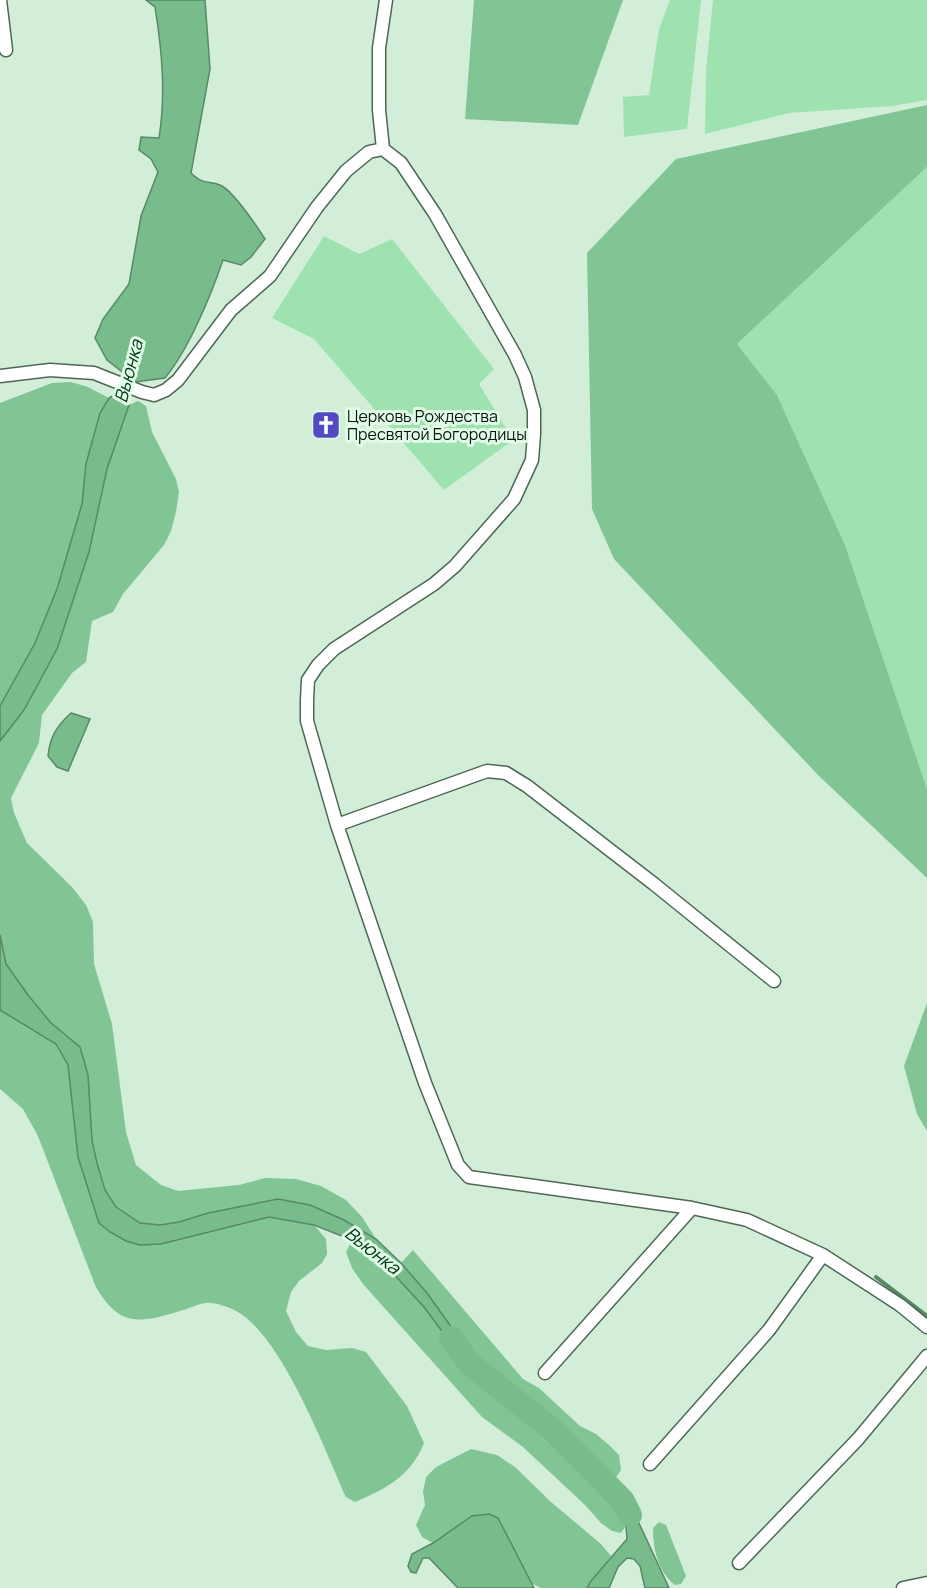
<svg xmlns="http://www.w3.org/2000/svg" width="927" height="1588" font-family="Manrope,sans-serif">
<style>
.green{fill:#9ee2af}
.forest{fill:#82c594}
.water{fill:#79bc8c;stroke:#578965;stroke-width:1.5}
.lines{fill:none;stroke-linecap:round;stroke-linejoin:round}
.stream{stroke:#578965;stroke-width:4}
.river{stroke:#79bc8c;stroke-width:24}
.street-casing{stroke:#4f6755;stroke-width:15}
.street{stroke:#fff;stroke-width:12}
.labels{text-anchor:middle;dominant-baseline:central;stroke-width:6;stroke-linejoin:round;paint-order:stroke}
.poi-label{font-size:16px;fill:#09120b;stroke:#e0fce6;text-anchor:start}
.water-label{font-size:18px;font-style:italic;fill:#003416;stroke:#e0fce6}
</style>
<rect width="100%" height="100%" fill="#d2eed9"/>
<path class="green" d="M 670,0 L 701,0 L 687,129 L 624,137 L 623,97 L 649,95 L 659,29 Z
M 713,0 L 927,0 L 927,100 L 892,106 L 789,113 L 705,134 L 706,72 Z
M 927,167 L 927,789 L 845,545 L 777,395 L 737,344 Z
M 324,236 L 359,254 L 392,239 L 494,369 L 479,384 L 513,440 L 444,490 L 314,339 L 272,318 Z"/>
<path class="forest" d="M 474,0 L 623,0 L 578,125 L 465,119 Z
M 927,105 L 927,167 L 737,344 L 777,395 L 845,545 L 927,789 L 927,878 L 819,776 L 614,559 L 592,509 L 587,253 L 676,159 Z
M 71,382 L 88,387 L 109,398 L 100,413 L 90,448 L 86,465 L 82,504 L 57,589 L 35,643 L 0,706 L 0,403 L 52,383 Z
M 138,401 L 146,406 L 152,432 L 176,479 L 179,492 L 176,512 L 171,531 L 164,545 L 123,594 L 113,612 L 92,621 L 86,662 L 72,673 L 42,715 L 39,743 L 11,798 L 14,813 L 27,843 L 72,887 L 86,905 L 93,922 L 94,964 L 112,1024 L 126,1132 L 136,1165 L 161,1185 L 178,1191 L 239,1185 L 265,1178 L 296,1179 L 321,1186 L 346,1200 L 362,1217 L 376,1239 L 344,1220 L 310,1205 L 278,1199 L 208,1213 L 179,1222 L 160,1225 L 140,1223 L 115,1207 L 105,1190 L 97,1163 L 92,1140 L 88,1075 L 80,1047 L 51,1023 L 28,995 L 6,964 L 0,935 L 0,741 L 24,710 L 57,649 L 89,552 L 107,469 L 129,405 Z
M 927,1003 L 927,1131 L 917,1114 L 904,1066 Z
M 0,1010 L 56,1044 L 68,1065 L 78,1157 L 99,1223 L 161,1244 L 269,1217 L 314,1225 L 326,1239 L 327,1254 L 322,1263 L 299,1281 L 291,1292 L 286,1311 L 296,1332 L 308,1346 L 326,1350 L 352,1348 L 366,1352 L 407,1406 L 424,1443 C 411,1476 386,1489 355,1502 L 346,1497 C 325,1450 281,1334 236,1311 C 229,1307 213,1302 205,1303 C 198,1304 190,1308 183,1310 C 141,1323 119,1329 95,1285 L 38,1136 L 23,1109 L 0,1089 Z
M 352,1240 C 378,1260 401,1280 423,1305 C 444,1329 459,1358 482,1381 C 530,1428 599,1461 626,1526 L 621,1533 L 612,1531 L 601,1523 L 585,1505 L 523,1447 L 482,1417 L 363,1284 L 352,1268 L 346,1252 Z
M 413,1250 L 523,1379 L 539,1388 L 580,1426 L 596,1434 L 610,1446 L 619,1455 L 621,1470 L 617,1476 L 611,1479 L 600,1470 L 521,1396 L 473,1361 L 464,1345 L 427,1293 L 401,1263 Z
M 471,1449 L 497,1455 L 515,1467 L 551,1502 L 601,1544 L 611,1556 L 587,1588 L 541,1588 L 531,1583 L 498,1518 L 489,1514 L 472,1516 L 433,1543 L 422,1537 L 416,1525 L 425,1505 L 423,1492 L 426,1477 L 436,1467 Z
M 659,1522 L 666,1525 L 686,1576 L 681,1584 L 675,1585 C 658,1572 653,1549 653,1528 Z"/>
<path class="water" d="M 146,0 L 205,0 L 210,69 L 191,173 C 205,187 210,179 222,186 C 234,193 257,226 265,239 L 251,257 L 241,265 L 223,260 C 211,295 189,349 165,378 L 135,382 L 107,360 L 95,338 L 103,319 L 129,284 L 141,216 L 158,172 L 151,159 L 139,150 L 141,137 L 159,138 C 166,94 162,51 155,7 Z
M 117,393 L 123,394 L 129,405 L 107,469 L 89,552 L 57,649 L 24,710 L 0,741 L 0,706 L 35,643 L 57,589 L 82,504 L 86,464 L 100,413 L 109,398 Z
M 71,713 L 90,719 L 68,771 L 57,767 L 48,756 C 50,736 57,726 71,713 Z
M 0,935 L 6,964 L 28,995 L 51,1023 L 80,1047 L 88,1075 L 92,1140 L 97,1163 L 105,1190 L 116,1207 L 140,1223 L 160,1225 L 179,1222 L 208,1213 L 278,1199 L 310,1205 L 344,1220 L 376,1239 L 401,1263 L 427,1293 L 464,1345 L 473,1361 L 469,1363 L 464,1361 L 424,1307 L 390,1270 L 352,1240 L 314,1225 L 269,1217 L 161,1244 L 140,1245 L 126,1241 L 110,1232 L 99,1223 L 78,1157 L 68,1065 L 56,1044 L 0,1010 Z
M 615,1488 L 625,1493 L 669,1588 L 645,1588 L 640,1566 L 634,1559 L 627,1558 L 618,1567 L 609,1588 L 587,1588 L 591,1581 L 627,1539 L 626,1526 L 610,1495 Z
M 489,1514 L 498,1518 L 534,1588 L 458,1588 L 429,1558 L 423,1558 L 416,1573 L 411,1572 L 408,1566 L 412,1554 L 433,1543 L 472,1516 Z"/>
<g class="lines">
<path class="stream" d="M 876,1277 L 927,1316"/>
<path class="river" d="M 451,1338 L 469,1363 L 554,1431 L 623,1501 L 630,1515"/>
<g class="street-casing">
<path id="street" d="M 0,0 L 6,50
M 383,149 L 401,163 L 435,214 L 515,355 L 525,377 L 534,410 L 534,434 L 532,460 L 514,499 L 455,566 L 434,584 L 334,649 L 318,665 L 308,680 L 307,700 L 307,721 L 337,825 L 425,1083 L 458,1165 L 469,1177 L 692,1208 L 747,1220 L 823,1255 L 900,1305 L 927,1327
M 383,149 L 379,110 L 379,48 L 386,0
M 0,376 L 50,370 L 94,373 L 142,392 L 154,395 L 166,390 L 178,380 L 231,310 L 270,276 L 317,207 L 346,171 L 369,152 L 383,149
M 337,825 L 487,771 L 506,773 L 527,786 L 654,884 L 774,981
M 545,1373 L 692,1208
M 650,1464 L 769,1330 L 823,1255
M 739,1563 L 858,1439 L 927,1356
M 903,1588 L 927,1583"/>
</g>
<use href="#street" class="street"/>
</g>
<defs>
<g id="church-square" transform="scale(1.5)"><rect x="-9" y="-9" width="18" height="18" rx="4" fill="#534ac1" stroke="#e0fce6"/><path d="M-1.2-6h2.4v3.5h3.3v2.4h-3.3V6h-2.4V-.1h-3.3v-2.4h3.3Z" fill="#fff"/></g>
</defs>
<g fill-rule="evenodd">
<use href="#church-square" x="326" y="425"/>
</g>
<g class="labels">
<g class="poi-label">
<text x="347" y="416">Церковь Рождества<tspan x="347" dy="18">Пресвятой Богородицы</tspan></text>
</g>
<g class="water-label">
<text transform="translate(128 371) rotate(-75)">Вьюнка</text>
<text transform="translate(373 1250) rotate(38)">Вьюнка</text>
</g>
</g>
</svg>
